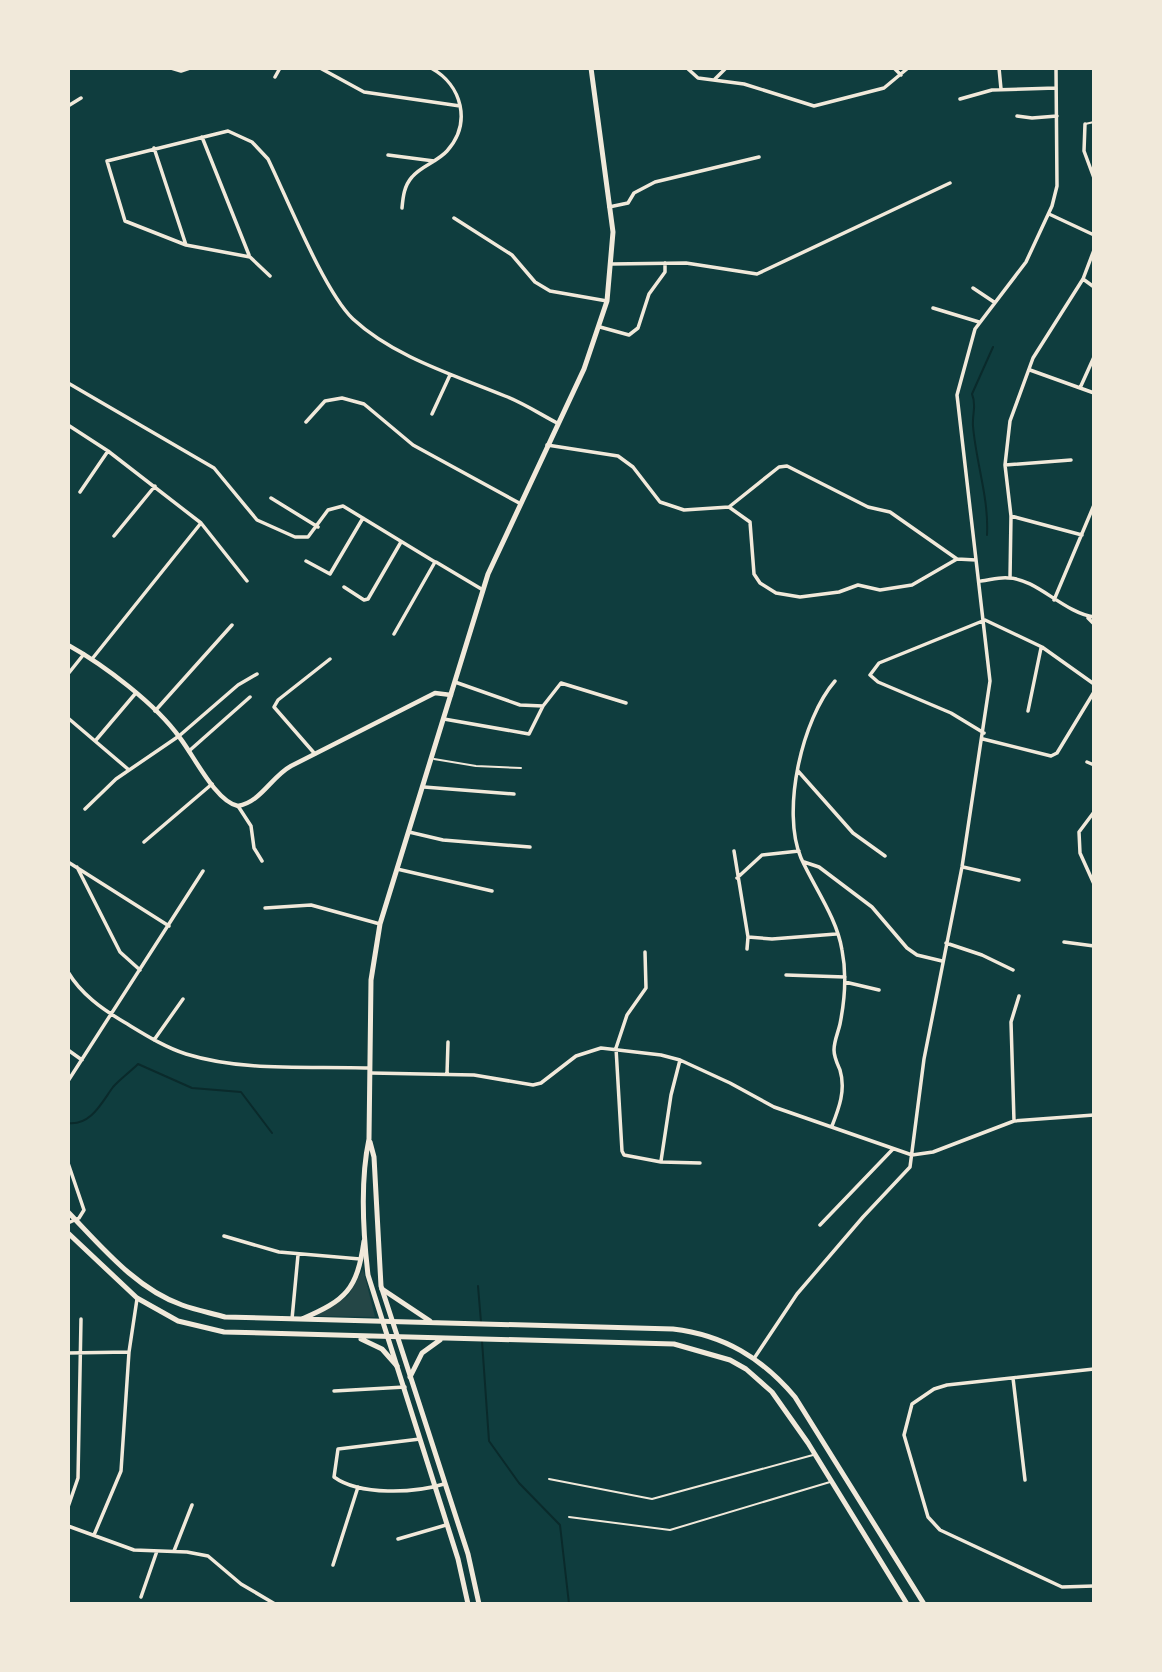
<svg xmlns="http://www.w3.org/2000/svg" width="1162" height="1672" font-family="Lato,sans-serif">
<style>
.green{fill:#244646}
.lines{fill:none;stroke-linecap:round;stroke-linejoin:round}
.stream{stroke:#0a2a2b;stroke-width:2}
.service{stroke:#f1e9da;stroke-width:2}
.minor{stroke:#f1e9da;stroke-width:3.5}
.tertiary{stroke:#f1e9da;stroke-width:4.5}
.secondary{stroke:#f1e9da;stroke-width:5}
.primary{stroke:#f1e9da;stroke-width:5}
</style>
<rect width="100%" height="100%" fill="#0f3d3e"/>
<path class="green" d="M 363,1269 L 375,1317 L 315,1316 L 348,1296 Z"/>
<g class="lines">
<path class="stream" d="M 987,535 C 989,498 976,463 973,426 C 972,413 977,406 972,394 L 993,347
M 68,1123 C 91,1126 102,1102 113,1087 C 120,1079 130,1072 138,1064 L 192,1088 L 241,1092 L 272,1133
M 478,1286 L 481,1322
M 482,1341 L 489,1441 L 519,1483 L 560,1525 L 569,1604"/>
<path class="service" d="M 1085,124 L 1094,122
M 434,759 L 476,766 L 521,768
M 549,1479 L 652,1499 L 813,1455
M 569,1517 L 670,1530 L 830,1482"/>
<path class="minor" d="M 171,68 L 181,71 L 190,68
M 320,68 L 364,92 L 460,106
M 687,68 L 698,78 L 744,84 L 814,106 L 884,88 L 908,68
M 894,68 L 901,75
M 999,68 L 1001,89
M 275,77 L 280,68
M 715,79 L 726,68
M 960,99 L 992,90 L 1056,88
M 68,106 L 81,98
M 1017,116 L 1032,118 L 1057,116
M 1085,124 L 1084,151 L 1094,178
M 202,137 L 249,255
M 154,148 L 186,245
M 388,155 L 434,161
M 609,207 L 628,203 L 634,193 L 655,182 L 759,157
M 402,208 C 403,197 404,186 412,177 C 421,166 437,162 447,151 C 472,123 462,85 431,68
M 1094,209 L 1094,232
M 1049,214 L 1094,235
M 454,218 L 512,255 L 535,282 L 550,291 L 607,301
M 611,264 L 686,263 L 757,274 L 950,183
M 270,276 L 250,257 L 186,245 L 125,221 L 107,161 L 228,131 L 252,142 L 268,159 C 287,198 324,291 353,319 C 394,357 454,375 505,396 C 523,403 540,414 557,423
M 1083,279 L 1094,287
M 973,288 L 994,302
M 933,308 L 979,322
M 600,327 L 629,335 L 638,328 L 649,294 L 665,272 L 665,263
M 1030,370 L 1094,393
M 68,383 L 214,468 L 257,520 L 295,537 L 308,537 L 328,510 L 343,506 L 435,562 L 394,634
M 1080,388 L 1094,357
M 432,414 L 450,375
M 306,422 L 325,401 L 342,398 L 364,404 L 413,445 L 521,504
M 68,425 L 108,451 L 201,523 L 247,581
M 547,445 L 618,456 L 633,467 L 660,502 L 684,510 L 729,507 L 779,467 L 787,466 L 868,507 L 890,512 L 957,559
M 1005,465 L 1071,460
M 80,492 L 108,451
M 271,498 L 318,527
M 729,507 L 750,522 L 754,574 L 760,583 L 776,593 L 800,597 L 839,592 L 858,585 L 880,590 L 912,585 L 957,559 L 976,560
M 1011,516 L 1082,535
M 114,536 L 155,486
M 306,561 L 330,574 L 363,518
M 436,562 L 483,590
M 1010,578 L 1011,516 L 1005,465 L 1010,421 L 1033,358 L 1083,279 L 1094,250
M 981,581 C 990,580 1000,577 1008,578 C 1036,578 1064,613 1094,617
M 344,587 L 364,600 L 368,599 L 401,542
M 1054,600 L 1094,505
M 1088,618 L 1094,624
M 92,659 L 201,523
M 68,674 L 84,654
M 455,682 L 520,705 L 543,706
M 155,711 L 232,625
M 1028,711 L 1041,648
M 68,718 L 129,770
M 444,719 L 529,734 L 543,706 L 561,683 L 626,703
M 984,733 L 951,713 L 878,682 L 870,675 L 879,663 L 985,620 L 1042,647 L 1094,684
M 983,739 L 1051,756 L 1057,753 L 1094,692
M 96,740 L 135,694
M 189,751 L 250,697
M 315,754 L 274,707 L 278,700 L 330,659
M 1087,762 L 1094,765
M 798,771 L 853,833 L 885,856
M 424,787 L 514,794
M 238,806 L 251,826 L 254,848 L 262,861
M 85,809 L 116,779 L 179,736 L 238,685 L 257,674
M 1094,812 L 1079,832 L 1080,853 L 1094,884
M 409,832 L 443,840 L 530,847
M 144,842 L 212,784
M 734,851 L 748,937 L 747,949
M 68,862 L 169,926
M 804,862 L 819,867 L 872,907 L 907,948 L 917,955 L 942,961
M 77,867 L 120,952 L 140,970
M 963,867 L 1019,880
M 397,869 L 492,891
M 737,878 L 762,855 L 799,851
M 265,908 L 311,905 L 380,924
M 748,937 L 772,939 L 836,934
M 1064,942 L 1094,946
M 946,943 L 982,955 L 1013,970
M 645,952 L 646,988 L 627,1015 L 616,1048 L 622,1151 L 624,1155 L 661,1162 L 700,1163
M 68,972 C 81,994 102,1009 124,1022 C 144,1034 164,1047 186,1054 C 244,1072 309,1066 369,1068
M 786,975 L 845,977
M 845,982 L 879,990
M 154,1040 L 183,999
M 68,1050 L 82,1060
M 371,1073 L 474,1075 L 533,1085 L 541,1083 L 576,1056 L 601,1048 L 661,1055 L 680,1060 L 730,1083 L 774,1107 L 912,1155 L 933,1152 L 1014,1121 L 1094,1115
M 447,1074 L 448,1042
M 68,1081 L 203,871
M 1014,1121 L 1011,1022 L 1019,996
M 832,1126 C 839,1108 846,1090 840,1070 C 837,1063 834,1057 834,1050 C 834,1041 838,1033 840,1024 C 845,999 847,975 842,950 C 837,918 814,887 801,858 C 781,811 802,719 835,681
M 661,1161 L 671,1095 L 680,1060
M 68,1163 L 84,1210 L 79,1218 L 68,1223
M 820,1225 L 892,1150
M 224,1236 L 279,1252 L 360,1259
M 292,1319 L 298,1255
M 68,1353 L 129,1352
M 755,1357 L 797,1294 L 863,1217 L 910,1167 L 924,1059 L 962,867 L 990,681 L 957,395 L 975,329 L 1026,262 L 1052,206 L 1057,186 L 1056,68
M 1094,1369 L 947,1385 L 934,1389 L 912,1404 L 904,1435 L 928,1517 L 940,1530 L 1062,1587 L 1094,1586
M 1013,1378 L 1025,1480
M 334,1391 L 405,1387
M 420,1439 L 338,1449 L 334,1477 C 360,1496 415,1493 444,1484
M 68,1507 L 78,1478 L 81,1319
M 68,1526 L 134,1550 L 187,1552 L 208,1556 L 241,1584 L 275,1604
M 94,1535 L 121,1471 L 129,1352 L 137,1299
M 398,1539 L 446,1525
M 174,1551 L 192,1505
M 333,1565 L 358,1487
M 141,1597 L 157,1551
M 475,1604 L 493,1604"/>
<path class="tertiary" d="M 68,645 C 104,665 156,704 180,738 C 194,756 216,802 238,806 C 261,802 271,777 291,766 L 435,693 L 451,695"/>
<path class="secondary" d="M 370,1142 L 374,1157 L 381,1286 L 468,1554 L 479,1604
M 468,1604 L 458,1559 L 368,1275 C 363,1232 360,1181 369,1139 L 371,980 L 380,924 L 488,574 L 584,369 L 607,301 L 613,232 L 591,68"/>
<path class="primary" d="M 68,1212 C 101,1246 136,1289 182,1305 C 196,1310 211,1313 225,1317 L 673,1329 C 724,1335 762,1358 795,1397 L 924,1604
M 68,1233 L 137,1298 L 178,1321 L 224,1332 L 674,1344 L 730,1360 L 746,1369 L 772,1392 L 808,1443 L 907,1604
M 382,1289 L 430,1321
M 302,1319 C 346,1300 357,1290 364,1241
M 361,1339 L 382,1349 L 397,1366
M 410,1377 L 422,1353 L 440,1340"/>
</g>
<rect width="1162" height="1672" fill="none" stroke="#f1e9da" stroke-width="140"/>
</svg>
